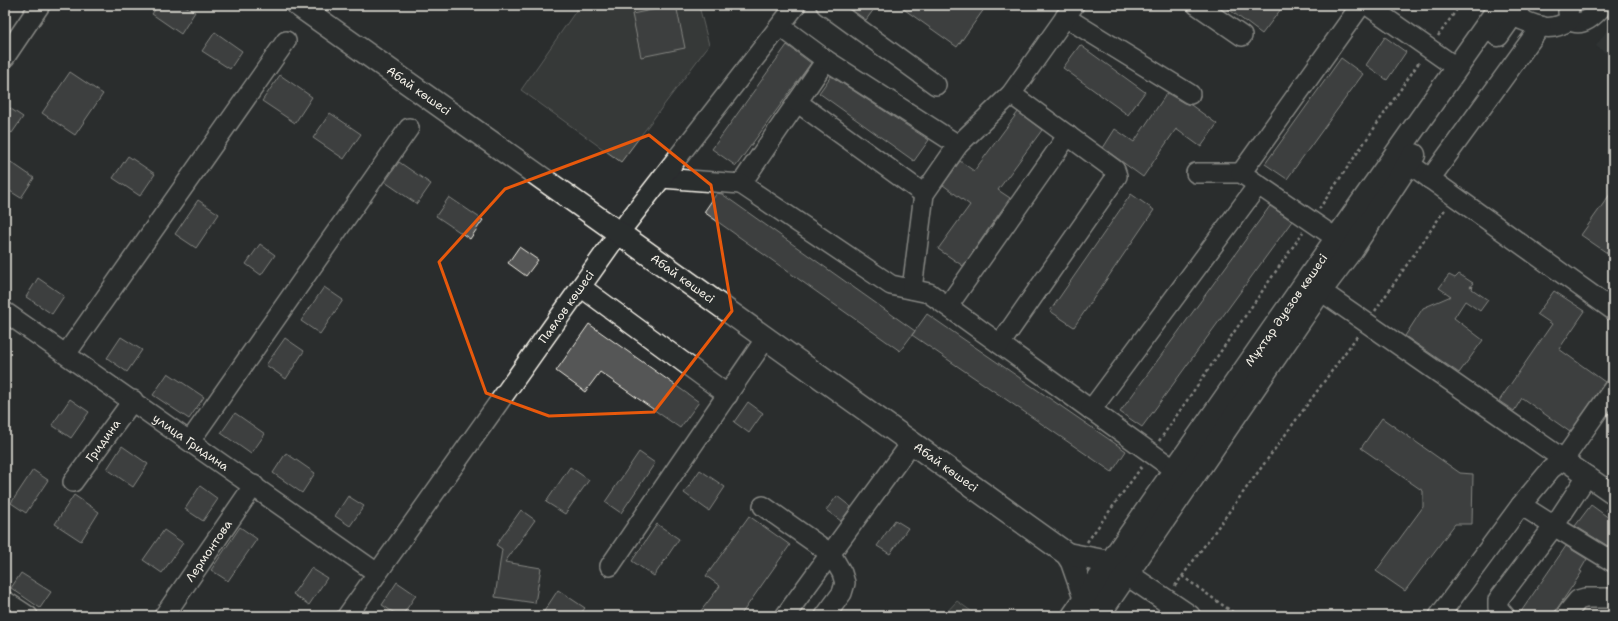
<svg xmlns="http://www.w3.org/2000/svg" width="1618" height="621" font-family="'Shantell Sans',sans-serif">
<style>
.built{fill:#373a3a}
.green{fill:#444645;stroke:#9c9c96}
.building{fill:#555756;stroke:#f4f1e8}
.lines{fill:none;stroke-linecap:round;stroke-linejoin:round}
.minor-casing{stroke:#f4f1e8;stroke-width:22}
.major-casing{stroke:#f4f1e8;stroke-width:25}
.path{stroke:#f4f1e8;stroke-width:2.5;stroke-dasharray:3 3;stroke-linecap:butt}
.minor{stroke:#2a2d2e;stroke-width:19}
.major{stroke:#2a2d2e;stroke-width:22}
.marked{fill:none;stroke:#e8590c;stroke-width:3;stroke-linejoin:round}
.labels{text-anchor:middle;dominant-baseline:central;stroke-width:3;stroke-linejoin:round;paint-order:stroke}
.street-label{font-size:12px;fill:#f4f1e8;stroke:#2a2d2e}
</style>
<rect width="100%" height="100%" fill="#2a2d2e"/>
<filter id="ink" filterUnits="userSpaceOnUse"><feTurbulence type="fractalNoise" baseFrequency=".025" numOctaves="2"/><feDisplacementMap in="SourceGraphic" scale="8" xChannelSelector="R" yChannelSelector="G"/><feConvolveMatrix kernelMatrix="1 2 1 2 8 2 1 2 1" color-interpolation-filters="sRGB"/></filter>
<g filter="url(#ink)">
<path class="built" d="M 1613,22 L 1613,58 L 1596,46 Z"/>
<path class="green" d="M 580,5 L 694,5 L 700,10 L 709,45 L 621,162 L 521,90 Z
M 957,601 L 978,616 L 943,616 Z"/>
<path class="building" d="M 158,5 L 184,5 L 195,12 L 181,34 L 152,14 Z
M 676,5 L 685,48 L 641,57 L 632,14 Z
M 845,5 L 877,5 L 866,20 Z
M 898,5 L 987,5 L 957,47 Z
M 1223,5 L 1284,5 L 1262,34 Z
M 215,32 L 242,51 L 230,69 L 202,51 Z
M 1385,37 L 1406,52 L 1387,80 L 1366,65 Z
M 787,45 L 811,63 L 736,166 L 712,149 Z
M 1080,45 L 1145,92 L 1128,115 L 1063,68 Z
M 1341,58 L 1363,74 L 1287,179 L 1265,164 Z
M 70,72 L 103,94 L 75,135 L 42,113 Z
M 280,75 L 312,97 L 295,123 L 262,101 Z
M 831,76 L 929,140 L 914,161 L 819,93 Z
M 1167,93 L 1184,103 L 1191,105 L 1217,124 L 1201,147 L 1176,129 L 1143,177 L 1103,148 L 1115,129 L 1134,142 Z
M 5,105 L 23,117 L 12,133 L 5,128 Z
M 1018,112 L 1042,130 L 998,190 L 1010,198 L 963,266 L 938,249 L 970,205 L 943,185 L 960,161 L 974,171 Z
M 330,113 L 361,134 L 344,159 L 313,138 Z
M 128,156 L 155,174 L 140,196 L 113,178 Z
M 5,158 L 34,178 L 21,198 L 5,188 Z
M 399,162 L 431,184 L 417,204 L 385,182 Z
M 1613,190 L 1613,257 L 1581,235 Z
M 717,193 L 722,194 L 915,331 L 900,351 L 704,212 Z
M 1131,194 L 1154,210 L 1074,327 L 1050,311 Z
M 449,197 L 483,220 L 470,239 L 436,216 Z
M 198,200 L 219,214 L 196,248 L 175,234 Z
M 1270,206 L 1292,221 L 1142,427 L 1120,412 Z
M 260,244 L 275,255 L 261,275 L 246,264 Z
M 519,247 L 538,260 L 526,276 L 508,263 Z
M 1459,274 L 1473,283 L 1470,287 L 1473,286 L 1472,289 L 1488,300 L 1480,311 L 1465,301 L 1454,318 L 1483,340 L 1459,373 L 1405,336 L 1423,308 L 1451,296 L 1439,288 L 1449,275 L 1455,278 Z
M 38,278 L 64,296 L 52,314 L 26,297 Z
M 324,287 L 343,300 L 320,334 L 301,321 Z
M 1554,291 L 1585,311 L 1559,349 L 1605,382 L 1570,432 L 1522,398 L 1514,411 L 1499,401 L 1552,324 L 1537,314 Z
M 927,314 L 1126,451 L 1112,472 L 912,335 Z
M 589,324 L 699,402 L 680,428 L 600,372 L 585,392 L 556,371 Z
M 121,337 L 142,350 L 127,372 L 107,358 Z
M 285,338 L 304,351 L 286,379 L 266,365 Z
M 168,373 L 204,397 L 189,419 L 153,395 Z
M 70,399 L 89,412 L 71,438 L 52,425 Z
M 748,402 L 763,413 L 749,433 L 734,422 Z
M 235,413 L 265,434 L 251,454 L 221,433 Z
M 1382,418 L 1460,473 L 1473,474 L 1472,524 L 1455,524 L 1405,591 L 1376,571 L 1423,507 L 1423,491 L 1361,448 Z
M 122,446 L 148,464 L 133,487 L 107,469 Z
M 639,452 L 655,463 L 621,513 L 605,502 Z
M 286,453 L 315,473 L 302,493 L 273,473 Z
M 570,467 L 589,480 L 565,514 L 546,502 Z
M 33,470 L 48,480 L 26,513 L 11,503 Z
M 700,470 L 725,487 L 709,511 L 684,493 Z
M 200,486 L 218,499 L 203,521 L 185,509 Z
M 74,495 L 99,512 L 81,541 L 55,524 Z
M 348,496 L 364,506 L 350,526 L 335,516 Z
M 837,496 L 851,507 L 841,521 L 826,510 Z
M 1591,505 L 1613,521 L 1613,549 L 1575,526 Z
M 521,510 L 535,520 L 505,562 L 541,568 L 535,603 L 495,597 L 502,549 L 496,545 Z
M 749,516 L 790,545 L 740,616 L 697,616 L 720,586 L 706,576 Z
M 895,520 L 908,528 L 890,554 L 877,546 Z
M 657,524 L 679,539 L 654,576 L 632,561 Z
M 240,527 L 257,539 L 228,581 L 211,570 Z
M 164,530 L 183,543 L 162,573 L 143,560 Z
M 1566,546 L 1587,559 L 1580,571 L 1582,572 L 1552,616 L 1518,616 Z
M 311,568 L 327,578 L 309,605 L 293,594 Z
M 21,573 L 51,592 L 40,608 L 11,588 Z
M 397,582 L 416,595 L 402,616 L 399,616 L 382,605 Z
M 558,590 L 585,608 L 579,616 L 541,616 Z"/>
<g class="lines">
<g class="minor-casing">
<g id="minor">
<path d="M 826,5 L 936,85"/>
<path d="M 1197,5 L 1242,36"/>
<path d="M 1367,5 L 1457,68"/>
<path d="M 1570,5 L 1568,12 L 1570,20 C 1582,28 1596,15 1603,5"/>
<path d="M 1512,16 C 1535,24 1547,35 1570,20"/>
<path d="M 1065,17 L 1190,94"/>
<path d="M 780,26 L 826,60 L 741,184 L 891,285 L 929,293 L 1187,479"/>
<path d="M 5,57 L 40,5"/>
<path d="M 826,60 L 958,145 L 924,194 L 912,289"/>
<path d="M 797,102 L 924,194"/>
<path d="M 958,145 L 1011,94 L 1074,5"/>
<path d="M 1397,155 L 1613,310"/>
<path d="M 1196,173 L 1241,173 L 1349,247"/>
<path d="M 1241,173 L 1361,5"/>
<path d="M 662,178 L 741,184"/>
<path d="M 1430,179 L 1541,26"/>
<path d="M 1308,282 L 1613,494"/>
<path d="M 581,287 L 728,395"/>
<path d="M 948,306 L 1068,135"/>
<path id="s1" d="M 5,312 L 377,573"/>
<path d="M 1000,344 L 1117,176 L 1115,170 L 1011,94"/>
<path d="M 66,354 L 286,41"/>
<path d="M 1091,410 L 1258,185"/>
<path d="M 190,441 L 409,128"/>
<path id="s2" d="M 73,482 L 133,400"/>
<path d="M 1521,505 L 1554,526 L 1587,476"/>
<path d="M 763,506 L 831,554 L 842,573 L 845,583 L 842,593 L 825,616"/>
<path d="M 610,566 L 766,338"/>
<path d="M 5,601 L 28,616"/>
<path id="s3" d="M 164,616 L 254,485"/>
<path id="s4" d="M 347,616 L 619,233 L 796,5"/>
<path d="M 785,616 L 912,442"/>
<path d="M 1439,616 L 1521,505 L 1551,469 L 1564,459 L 1613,389"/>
<path d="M 1505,616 L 1498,608 L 1498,600 L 1554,526 L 1613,562"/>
<path d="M 1565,616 L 1578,600 L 1585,598 L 1613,598"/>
</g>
</g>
<g class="major-casing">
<g id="major">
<path id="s5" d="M 298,5 L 619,233 L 1067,554 L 1072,562 L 1085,599 L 1097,616"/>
<path d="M 1498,35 L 1519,5"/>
<path d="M 1067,554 L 1109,562 L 1189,616"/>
<path id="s6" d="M 1073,616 L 1336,239 L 1501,5"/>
<path d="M 1098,616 L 1321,290 L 1352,249 L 1414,155"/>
</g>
</g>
<path class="path" d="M 1438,36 L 1460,5
M 1319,209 L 1420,61
M 1375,311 L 1446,208
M 1159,441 L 1303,232
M 1606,509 L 1613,514
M 1087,542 L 1143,465
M 1182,576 L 1238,616
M 1175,586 L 1358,335"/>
<use href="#minor" class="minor"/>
<use href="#major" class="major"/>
</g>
</g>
<path d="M0 0H1618V621H0ZM 649,135 L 711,185 L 732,311 L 654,412 L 549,416 L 486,393 L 439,262 L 505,189 Z" fill="#2a2d2e" fill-opacity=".55" fill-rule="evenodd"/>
<path class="marked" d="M 649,135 L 711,185 L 732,311 L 654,412 L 549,416 L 486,393 L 439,262 L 505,189 Z"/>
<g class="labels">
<g class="street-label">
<text stroke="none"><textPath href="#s5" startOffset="148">Абай көшесі</textPath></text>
<text stroke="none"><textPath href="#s5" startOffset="472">Абай көшесі</textPath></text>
<text stroke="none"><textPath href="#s4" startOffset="379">Павлов көшесі</textPath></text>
<text stroke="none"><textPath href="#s6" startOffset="373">Мұхтар Әуезов көшесі</textPath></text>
<text stroke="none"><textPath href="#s2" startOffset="51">Гридина</textPath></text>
<text stroke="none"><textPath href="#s1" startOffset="227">улица Гридина</textPath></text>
<text stroke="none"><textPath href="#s5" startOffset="796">Абай көшесі</textPath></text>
<text stroke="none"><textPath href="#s3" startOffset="79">Лермонтова</textPath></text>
</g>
</g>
<rect width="1618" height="621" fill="none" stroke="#2a2d2e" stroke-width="20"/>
<rect x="10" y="10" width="1598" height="601" fill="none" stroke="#f4f1e8" stroke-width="1.5" filter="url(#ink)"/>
</svg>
